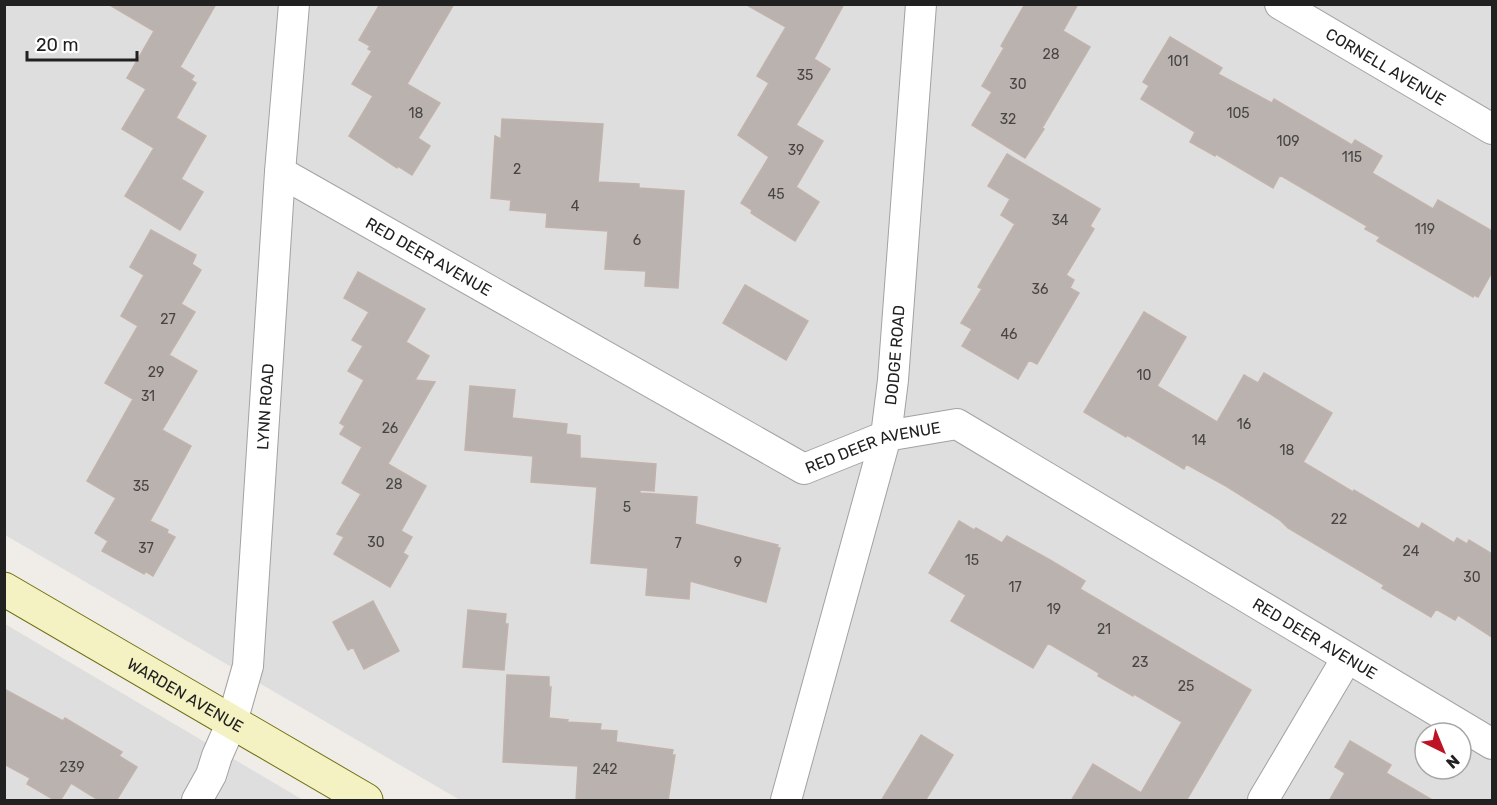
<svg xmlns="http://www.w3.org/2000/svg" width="1497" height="805" font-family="Rubik,sans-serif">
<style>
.residential{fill:#dfdede;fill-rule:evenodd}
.building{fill:#bab2ae;stroke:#c1b3ac;stroke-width:1.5}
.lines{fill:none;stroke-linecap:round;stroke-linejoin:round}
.minor-casing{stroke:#a2a2a2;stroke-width:32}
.secondary-casing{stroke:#6f7010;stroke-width:35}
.minor{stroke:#fff;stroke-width:30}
.secondary{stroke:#f4f2c3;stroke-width:33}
.labels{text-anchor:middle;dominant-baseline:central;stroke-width:4.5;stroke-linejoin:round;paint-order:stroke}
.number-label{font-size:14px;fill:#474544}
.street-label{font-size:16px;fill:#212121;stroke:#fff}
</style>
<rect width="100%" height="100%" fill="#f0ede8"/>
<path class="residential" d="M 5,5 L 1492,5 L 1492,800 L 460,800 L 5,535 ZM 1425,733 L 1461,733 L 1461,769 L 1425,769 Z
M 5,624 L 303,800 L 5,800 Z"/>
<path class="building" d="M 108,4 L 216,4 L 180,67 L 194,76 L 191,80 L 196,83 L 176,118 L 206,136 L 181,179 L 203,192 L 180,230 L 125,196 L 154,148 L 122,129 L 146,89 L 127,78 L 154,31 Z
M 380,4 L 454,4 L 407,84 L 440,103 L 418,138 L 430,146 L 412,175 L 398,166 L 397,168 L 349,136 L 373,96 L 352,84 L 372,51 L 368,49 L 370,46 L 359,40 Z
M 745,4 L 844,4 L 814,59 L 830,69 L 796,125 L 823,141 L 796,187 L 819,202 L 795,241 L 751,213 L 752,210 L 741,203 L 769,157 L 738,135 L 769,83 L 757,76 L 786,27 Z
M 1025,4 L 1078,4 L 1063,31 L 1090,47 L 1042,128 L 1044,129 L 1025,158 L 972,125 L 992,92 L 982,86 L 1004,48 L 1001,46 Z
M 1170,37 L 1222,68 L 1218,74 L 1272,103 L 1274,99 L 1352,145 L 1355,140 L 1382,156 L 1372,173 L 1433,209 L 1438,200 L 1492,231 L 1492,272 L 1478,297 L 1474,295 L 1473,297 L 1377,241 L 1380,237 L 1365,229 L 1367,226 L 1280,175 L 1273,188 L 1216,154 L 1215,156 L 1190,142 L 1195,132 L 1141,99 L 1149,86 L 1143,82 Z
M 502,119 L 603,124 L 598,182 L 639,184 L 639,188 L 684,191 L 678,288 L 645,286 L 646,271 L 605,269 L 608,231 L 546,227 L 547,213 L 510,210 L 511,200 L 491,198 L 495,136 L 501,139 Z
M 1007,154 L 1100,209 L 1090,226 L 1094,229 L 1066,275 L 1074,280 L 1070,288 L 1079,293 L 1037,364 L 1029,360 L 1018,379 L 962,346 L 972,329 L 961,323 L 982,289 L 978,287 L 1015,224 L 1001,215 L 1010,199 L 988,186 Z
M 151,230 L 196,255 L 192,264 L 201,270 L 181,304 L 195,312 L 169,355 L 197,371 L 162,430 L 191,446 L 150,521 L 168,530 L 167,533 L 175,537 L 153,576 L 145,571 L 144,574 L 102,551 L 108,541 L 95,533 L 116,498 L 87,481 L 133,399 L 105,383 L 138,326 L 121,316 L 144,275 L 130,267 Z
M 358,272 L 425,309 L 406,342 L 429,356 L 415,380 L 435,382 L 388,464 L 426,486 L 401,531 L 412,537 L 403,553 L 408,556 L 390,587 L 334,554 L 344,537 L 337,534 L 361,494 L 342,483 L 362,447 L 340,434 L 345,426 L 340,423 L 364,380 L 348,371 L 363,346 L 352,340 L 369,312 L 344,298 Z
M 745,285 L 808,321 L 786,360 L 723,323 Z
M 1144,312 L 1186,337 L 1157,386 L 1217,422 L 1244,375 L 1258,383 L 1264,373 L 1332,413 L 1303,462 L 1353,492 L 1354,490 L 1419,529 L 1422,523 L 1454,543 L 1457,538 L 1467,544 L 1469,540 L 1492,554 L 1492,637 L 1458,615 L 1455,620 L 1436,609 L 1431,617 L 1382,588 L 1384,585 L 1288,528 L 1280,520 L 1226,486 L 1186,464 L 1184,469 L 1127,435 L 1126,437 L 1084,412 Z
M 470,386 L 515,390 L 512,418 L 567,424 L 566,434 L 580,436 L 580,458 L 656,464 L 654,491 L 640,490 L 640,493 L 697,497 L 695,524 L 778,545 L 777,547 L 780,548 L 766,602 L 690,581 L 689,599 L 646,595 L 648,568 L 591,563 L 597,487 L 531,482 L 533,456 L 465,450 Z
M 959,521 L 974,530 L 976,528 L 1002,543 L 1007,536 L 1050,560 L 1085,581 L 1080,589 L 1251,690 L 1186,801 L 1071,801 L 1093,764 L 1141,793 L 1182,722 L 1134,694 L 1133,696 L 1098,676 L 1099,673 L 1048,643 L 1033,668 L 951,621 L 966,595 L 929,573 Z
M 373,601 L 399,651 L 364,669 L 353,647 L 348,650 L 333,622 Z
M 468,610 L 506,614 L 505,624 L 508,624 L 504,670 L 463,667 Z
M 507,675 L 549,677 L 549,688 L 551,687 L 549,718 L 568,720 L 567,722 L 601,724 L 600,730 L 617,731 L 616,742 L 673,750 L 672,755 L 675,755 L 668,801 L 576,801 L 578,766 L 503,762 Z
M 4,689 L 63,721 L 65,718 L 122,752 L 119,756 L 137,767 L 116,801 L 100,801 L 71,783 L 60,801 L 56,801 L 27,784 L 30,778 L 4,764 Z
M 921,735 L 953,755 L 925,801 L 881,801 Z
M 1350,741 L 1391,765 L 1386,773 L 1434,801 L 1329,801 L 1345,773 L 1335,767 Z"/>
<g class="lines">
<g class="minor-casing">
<g id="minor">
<path id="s1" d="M 1280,4 L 1492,129"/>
<path id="s2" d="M 280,172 L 804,469 L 886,436 L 957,424 L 1492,744"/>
<path id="s3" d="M 197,800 L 211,775 L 217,756 L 232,722 L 248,666 L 280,172 L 294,4"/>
<path id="s4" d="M 786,800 L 886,436 L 893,380 L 921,4"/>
<path d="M 1263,800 L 1347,658"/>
</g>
</g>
<g class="secondary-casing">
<g id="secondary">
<path id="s5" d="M 4,589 L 366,800"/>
</g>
</g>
<use href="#minor" class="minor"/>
<use href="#secondary" class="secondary"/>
</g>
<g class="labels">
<g class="number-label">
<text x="1051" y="54">28</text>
<text x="1178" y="61">101</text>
<text x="805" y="75">35</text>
<text x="1018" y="84">30</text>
<text x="416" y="113">18</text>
<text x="1238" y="113">105</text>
<text x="1008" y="119">32</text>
<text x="1288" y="141">109</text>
<text x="796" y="150">39</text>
<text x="1352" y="157">115</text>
<text x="517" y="169">2</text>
<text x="776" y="194">45</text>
<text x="575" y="206">4</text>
<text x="1060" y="220">34</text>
<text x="1425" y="229">119</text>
<text x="637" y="240">6</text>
<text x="1040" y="289">36</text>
<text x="168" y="319">27</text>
<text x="1009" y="334">46</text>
<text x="156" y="372">29</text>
<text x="1144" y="375">10</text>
<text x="148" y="396">31</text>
<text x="1244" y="424">16</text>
<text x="390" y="428">26</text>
<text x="1199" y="440">14</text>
<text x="1287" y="450">18</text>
<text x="394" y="484">28</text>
<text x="141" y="486">35</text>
<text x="627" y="507">5</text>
<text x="1339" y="519">22</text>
<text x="376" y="542">30</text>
<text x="678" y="543">7</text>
<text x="146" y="548">37</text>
<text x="1411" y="551">24</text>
<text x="972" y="560">15</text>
<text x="738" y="562">9</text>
<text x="1472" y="577">30</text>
<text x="1015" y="587">17</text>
<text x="1054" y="609">19</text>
<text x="1104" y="629">21</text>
<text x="1140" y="662">23</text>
<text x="1186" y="686">25</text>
<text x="72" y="767">239</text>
<text x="605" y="769">242</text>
</g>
<g class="street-label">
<text stroke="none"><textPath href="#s1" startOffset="123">CORNELL AVENUE</textPath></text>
<text stroke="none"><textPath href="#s2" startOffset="171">RED DEER AVENUE</textPath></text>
<text stroke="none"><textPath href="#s4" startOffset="459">DODGE ROAD</textPath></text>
<text stroke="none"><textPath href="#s3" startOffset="404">LYNN ROAD</textPath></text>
<text stroke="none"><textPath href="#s2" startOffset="675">RED DEER AVENUE</textPath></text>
<text stroke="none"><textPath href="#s2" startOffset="1180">RED DEER AVENUE</textPath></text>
<text stroke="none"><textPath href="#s5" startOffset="210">WARDEN AVENUE</textPath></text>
</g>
</g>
<rect width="1497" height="805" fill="none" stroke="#212121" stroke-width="12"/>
<g transform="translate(1443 751) rotate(137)"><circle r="28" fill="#ffffff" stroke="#a6a6a6" stroke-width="1.5"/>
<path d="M0-4.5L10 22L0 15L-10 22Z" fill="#be1325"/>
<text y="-9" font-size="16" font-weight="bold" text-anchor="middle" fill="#212121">N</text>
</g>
<path d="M27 51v9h110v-9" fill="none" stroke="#212121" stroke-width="3"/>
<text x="36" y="51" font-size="18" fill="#212121" stroke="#ffffff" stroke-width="4.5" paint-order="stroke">20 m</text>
</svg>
